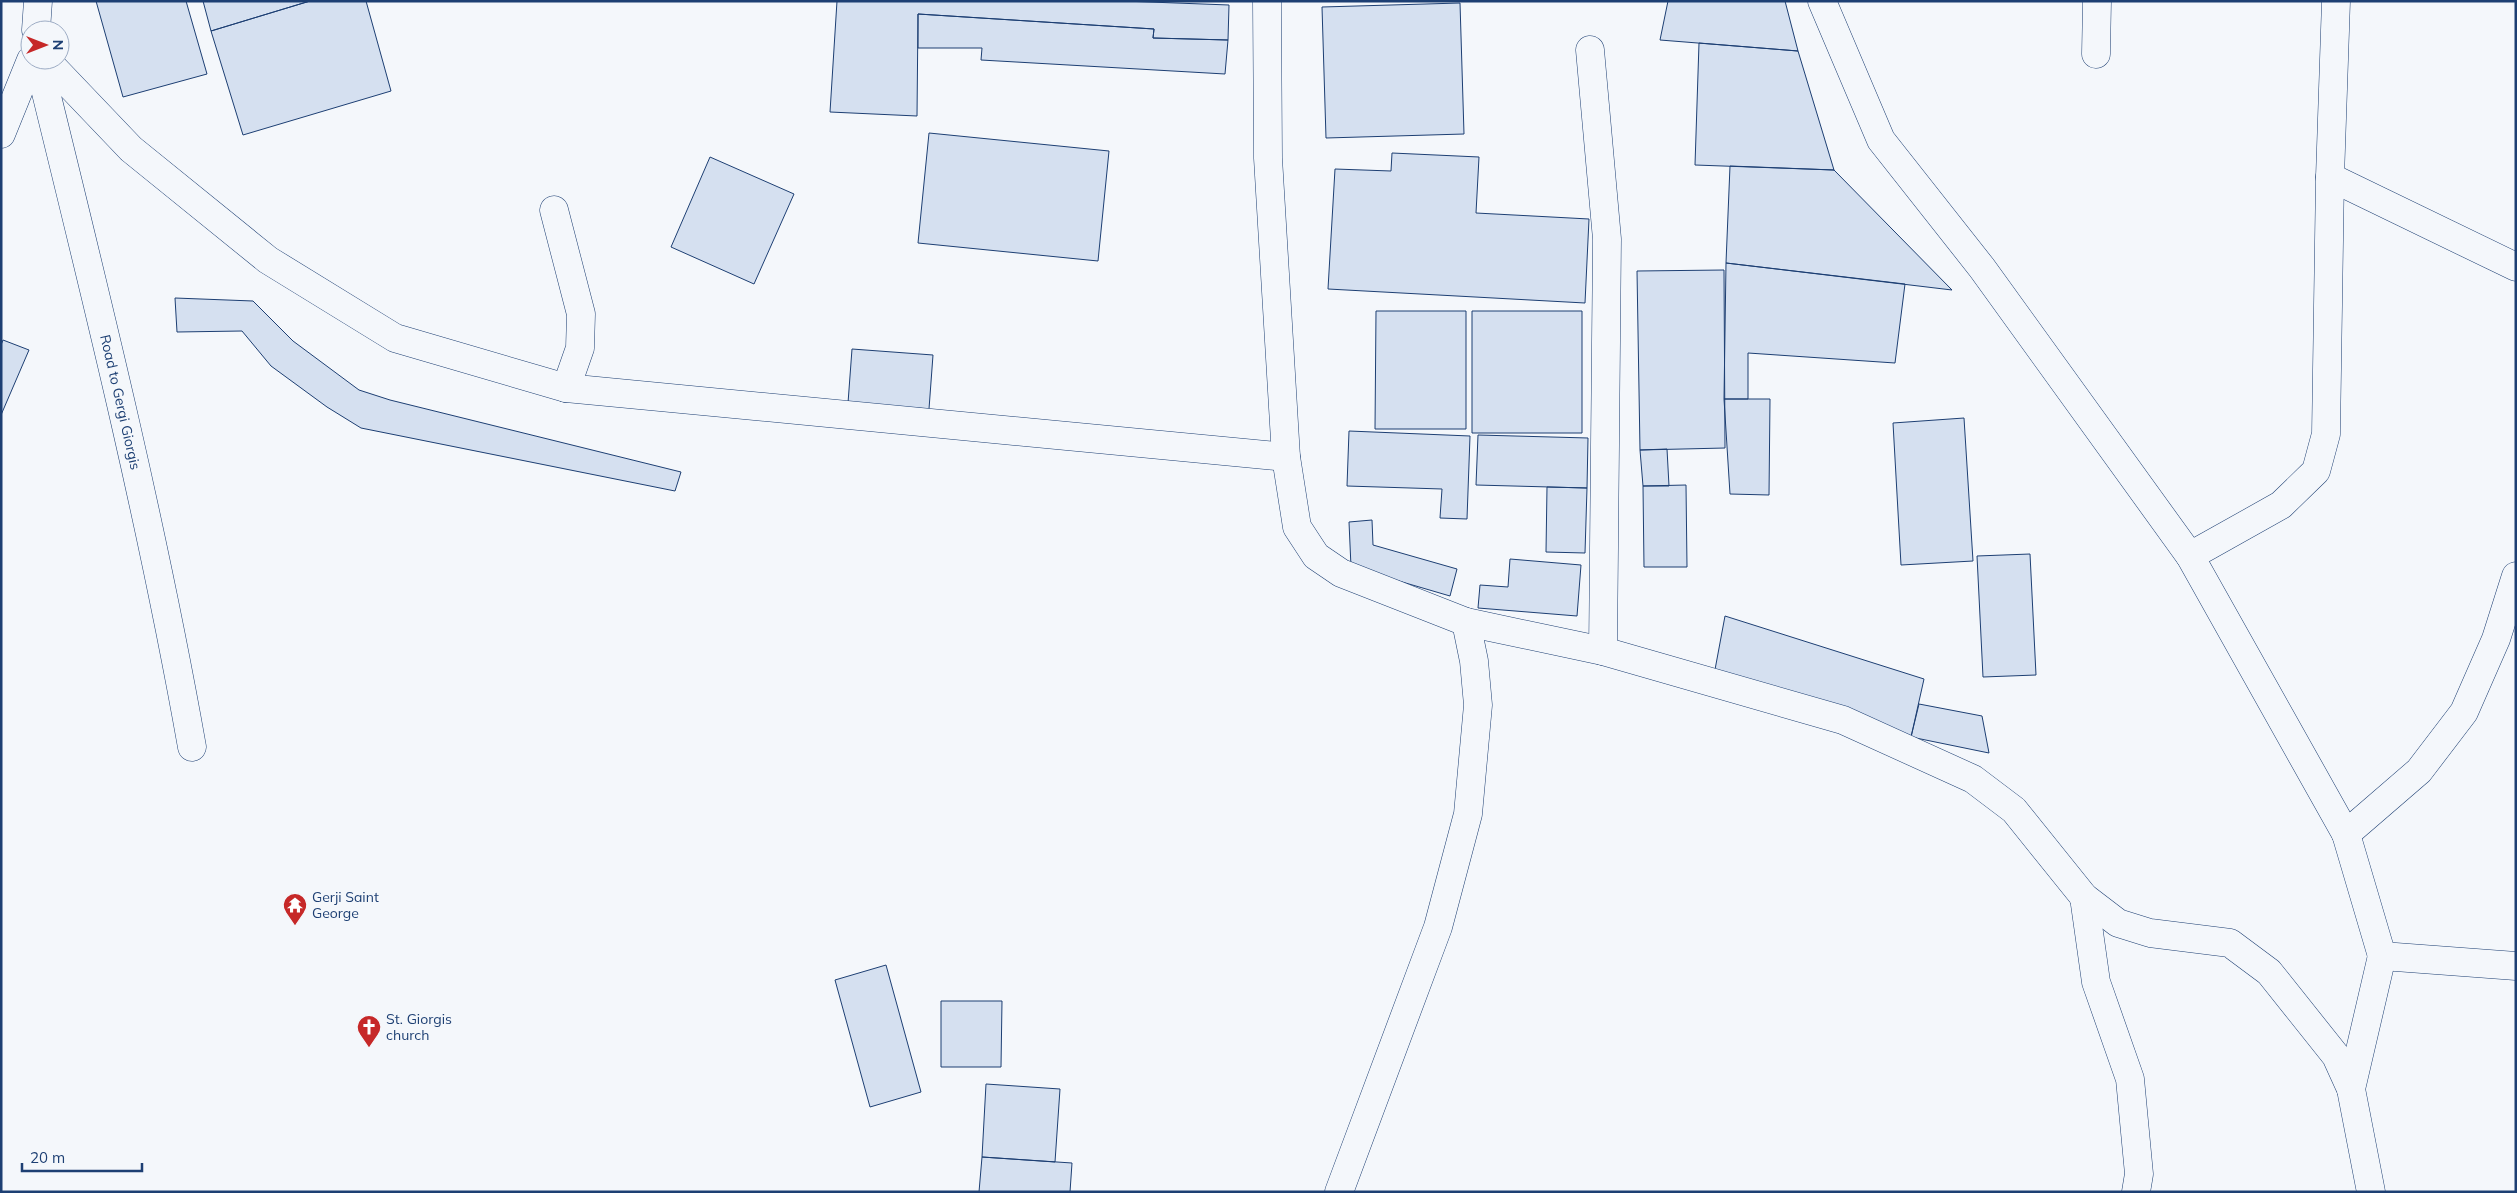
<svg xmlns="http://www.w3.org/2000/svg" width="2517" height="1193" font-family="Mulish,sans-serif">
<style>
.building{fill:#d5e0f0;stroke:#1d3f73}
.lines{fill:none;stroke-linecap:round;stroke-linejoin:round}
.minor-casing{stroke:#1d3f73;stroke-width:29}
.minor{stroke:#f4f7fb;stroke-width:28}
.labels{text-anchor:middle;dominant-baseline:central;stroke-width:4;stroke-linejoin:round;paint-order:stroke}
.street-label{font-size:14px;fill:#1d3f73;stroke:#f4f7fb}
.poi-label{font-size:14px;fill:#1d3f73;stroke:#f4f7fb;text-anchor:start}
</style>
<rect width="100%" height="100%" fill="#f4f7fb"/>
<path class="building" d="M 96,1 L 186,1 L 207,74 L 123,97 Z
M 203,1 L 310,1 L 211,31 Z
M 310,1 L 366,1 L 391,91 L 243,135 L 211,31 Z
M 837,1 L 1123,1 L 1229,5 L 1228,40 L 1153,38 L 1154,29 L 918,14 L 917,116 L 830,112 Z
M 1668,1 L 1785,1 L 1798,51 L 1660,40 Z
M 1460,3 L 1464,134 L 1326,138 L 1322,7 Z
M 918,14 L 1154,29 L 1153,38 L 1228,40 L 1225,74 L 981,60 L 982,48 L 918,48 Z
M 1699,43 L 1798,51 L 1834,170 L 1695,165 Z
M 929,133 L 1109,151 L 1098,261 L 918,243 Z
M 1392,153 L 1479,157 L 1476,213 L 1589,219 L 1585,303 L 1328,289 L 1335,169 L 1391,171 Z
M 710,157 L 794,194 L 754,284 L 671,247 Z
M 1730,166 L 1834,170 L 1952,290 L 1726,263 Z
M 1726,263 L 1905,284 L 1895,363 L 1748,353 L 1748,399 L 1724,399 Z
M 1724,270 L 1725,448 L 1640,450 L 1637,271 Z
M 175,298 L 253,301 L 293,341 L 359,390 L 390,400 L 681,472 L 675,491 L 361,428 L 327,407 L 271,366 L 242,331 L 177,332 Z
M 1376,311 L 1466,311 L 1466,429 L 1375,429 Z
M 1472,311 L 1582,311 L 1582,433 L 1472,433 Z
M 3,340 L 29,350 L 1,415 L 1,345 Z
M 852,349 L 933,355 L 929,409 L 848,403 Z
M 1724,399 L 1770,399 L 1769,495 L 1730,494 Z
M 1964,418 L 1973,561 L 1901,565 L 1893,423 Z
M 1349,431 L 1470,436 L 1467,519 L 1440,518 L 1442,489 L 1347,486 Z
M 1478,435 L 1588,438 L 1587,488 L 1476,485 Z
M 1667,449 L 1669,486 L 1643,486 L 1640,450 Z
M 1686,485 L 1687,567 L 1644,567 L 1643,486 Z
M 1547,487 L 1587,488 L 1585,553 L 1546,552 Z
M 1372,520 L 1373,545 L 1457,569 L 1450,596 L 1351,567 L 1349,522 Z
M 2030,554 L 2036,675 L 1983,677 L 1977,556 Z
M 1510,559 L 1581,565 L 1577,616 L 1478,608 L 1480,585 L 1508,587 Z
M 1725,616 L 1924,679 L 1911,737 L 1714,675 Z
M 1919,704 L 1982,716 L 1989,753 L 1911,737 Z
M 886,965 L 921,1092 L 870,1107 L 835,980 Z
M 941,1001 L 1002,1001 L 1001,1067 L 941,1067 Z
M 986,1084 L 1060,1089 L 1055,1162 L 982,1157 Z
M 982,1157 L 1072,1163 L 1070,1192 L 979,1192 Z"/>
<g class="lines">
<g class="minor-casing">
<g id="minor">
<path d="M 1267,1 L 1268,158 L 1286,457 L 1297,527 L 1316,556 L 1341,573 L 1466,622 L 1474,661 L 1478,705 L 1468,814 L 1438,927 L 1339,1192"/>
<path d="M 1822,1 L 1881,140 L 1982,268 L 2190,556 L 2346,834 L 2382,956 L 2516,966"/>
<path d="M 2336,1 L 2330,177 L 2516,267"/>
<path d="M 36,30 L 38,1"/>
<path d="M 1590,50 L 1607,239 L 1603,651"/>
<path d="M 2096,54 L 2097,1"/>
<path id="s1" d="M 38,60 C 94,288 151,516 192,747"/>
<path d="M 46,60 L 131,149 L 268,260 L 395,338 L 566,388 L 1286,457"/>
<path d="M 1,134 L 31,60"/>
<path d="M 554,210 L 581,314 L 580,348 L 566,388"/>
<path d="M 2190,556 L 2281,505 L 2316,471 L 2326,434 L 2330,177"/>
<path d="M 1466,622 L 1603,651 L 1843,720 L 1973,779 L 2014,810 L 2084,897 L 2118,923 L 2150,933 L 2230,943 L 2269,972 L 2336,1056 L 2351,1089"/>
<path d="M 2346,834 L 2419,771 L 2464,712 L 2496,639 L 2516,576"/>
<path d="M 2084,897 L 2096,982 L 2130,1079 L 2139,1174 L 2136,1192"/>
<path d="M 2371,1192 L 2351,1089 L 2382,956"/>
</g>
</g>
<use href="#minor" class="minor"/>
</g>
<defs>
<g id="temple-pin" transform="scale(1.25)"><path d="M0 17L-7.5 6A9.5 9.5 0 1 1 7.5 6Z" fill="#c62828" stroke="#f4f7fb"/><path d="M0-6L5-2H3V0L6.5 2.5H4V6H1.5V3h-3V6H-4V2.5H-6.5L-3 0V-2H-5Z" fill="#fff"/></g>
<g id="church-pin" transform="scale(1.25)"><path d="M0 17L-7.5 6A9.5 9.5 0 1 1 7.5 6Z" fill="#c62828" stroke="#f4f7fb"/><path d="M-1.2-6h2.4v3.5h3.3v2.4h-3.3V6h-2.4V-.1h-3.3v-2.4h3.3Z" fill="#fff"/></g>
</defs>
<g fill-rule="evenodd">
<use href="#temple-pin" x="295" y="905"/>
<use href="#church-pin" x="369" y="1027"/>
</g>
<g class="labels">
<g class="street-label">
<text stroke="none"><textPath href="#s1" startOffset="352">Road to Gergi Giorgis</textPath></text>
</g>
<g class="poi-label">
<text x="312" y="897">Gerji Saint<tspan x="312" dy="16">George</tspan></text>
<text x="386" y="1019">St. Giorgis<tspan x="386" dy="16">church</tspan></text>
</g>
</g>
<rect width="2517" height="1193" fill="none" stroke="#1d3f73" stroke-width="5"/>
<g transform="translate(45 45) rotate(90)"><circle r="24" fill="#f4f7fb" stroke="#9eadc5"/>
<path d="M0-4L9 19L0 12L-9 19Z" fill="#c62828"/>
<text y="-8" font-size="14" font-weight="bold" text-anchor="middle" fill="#1d3f73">N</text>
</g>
<path d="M22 1163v8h120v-8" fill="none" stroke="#1d3f73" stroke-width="2.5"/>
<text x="30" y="1163" font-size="15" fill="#1d3f73" stroke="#f4f7fb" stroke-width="4" paint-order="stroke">20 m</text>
</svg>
